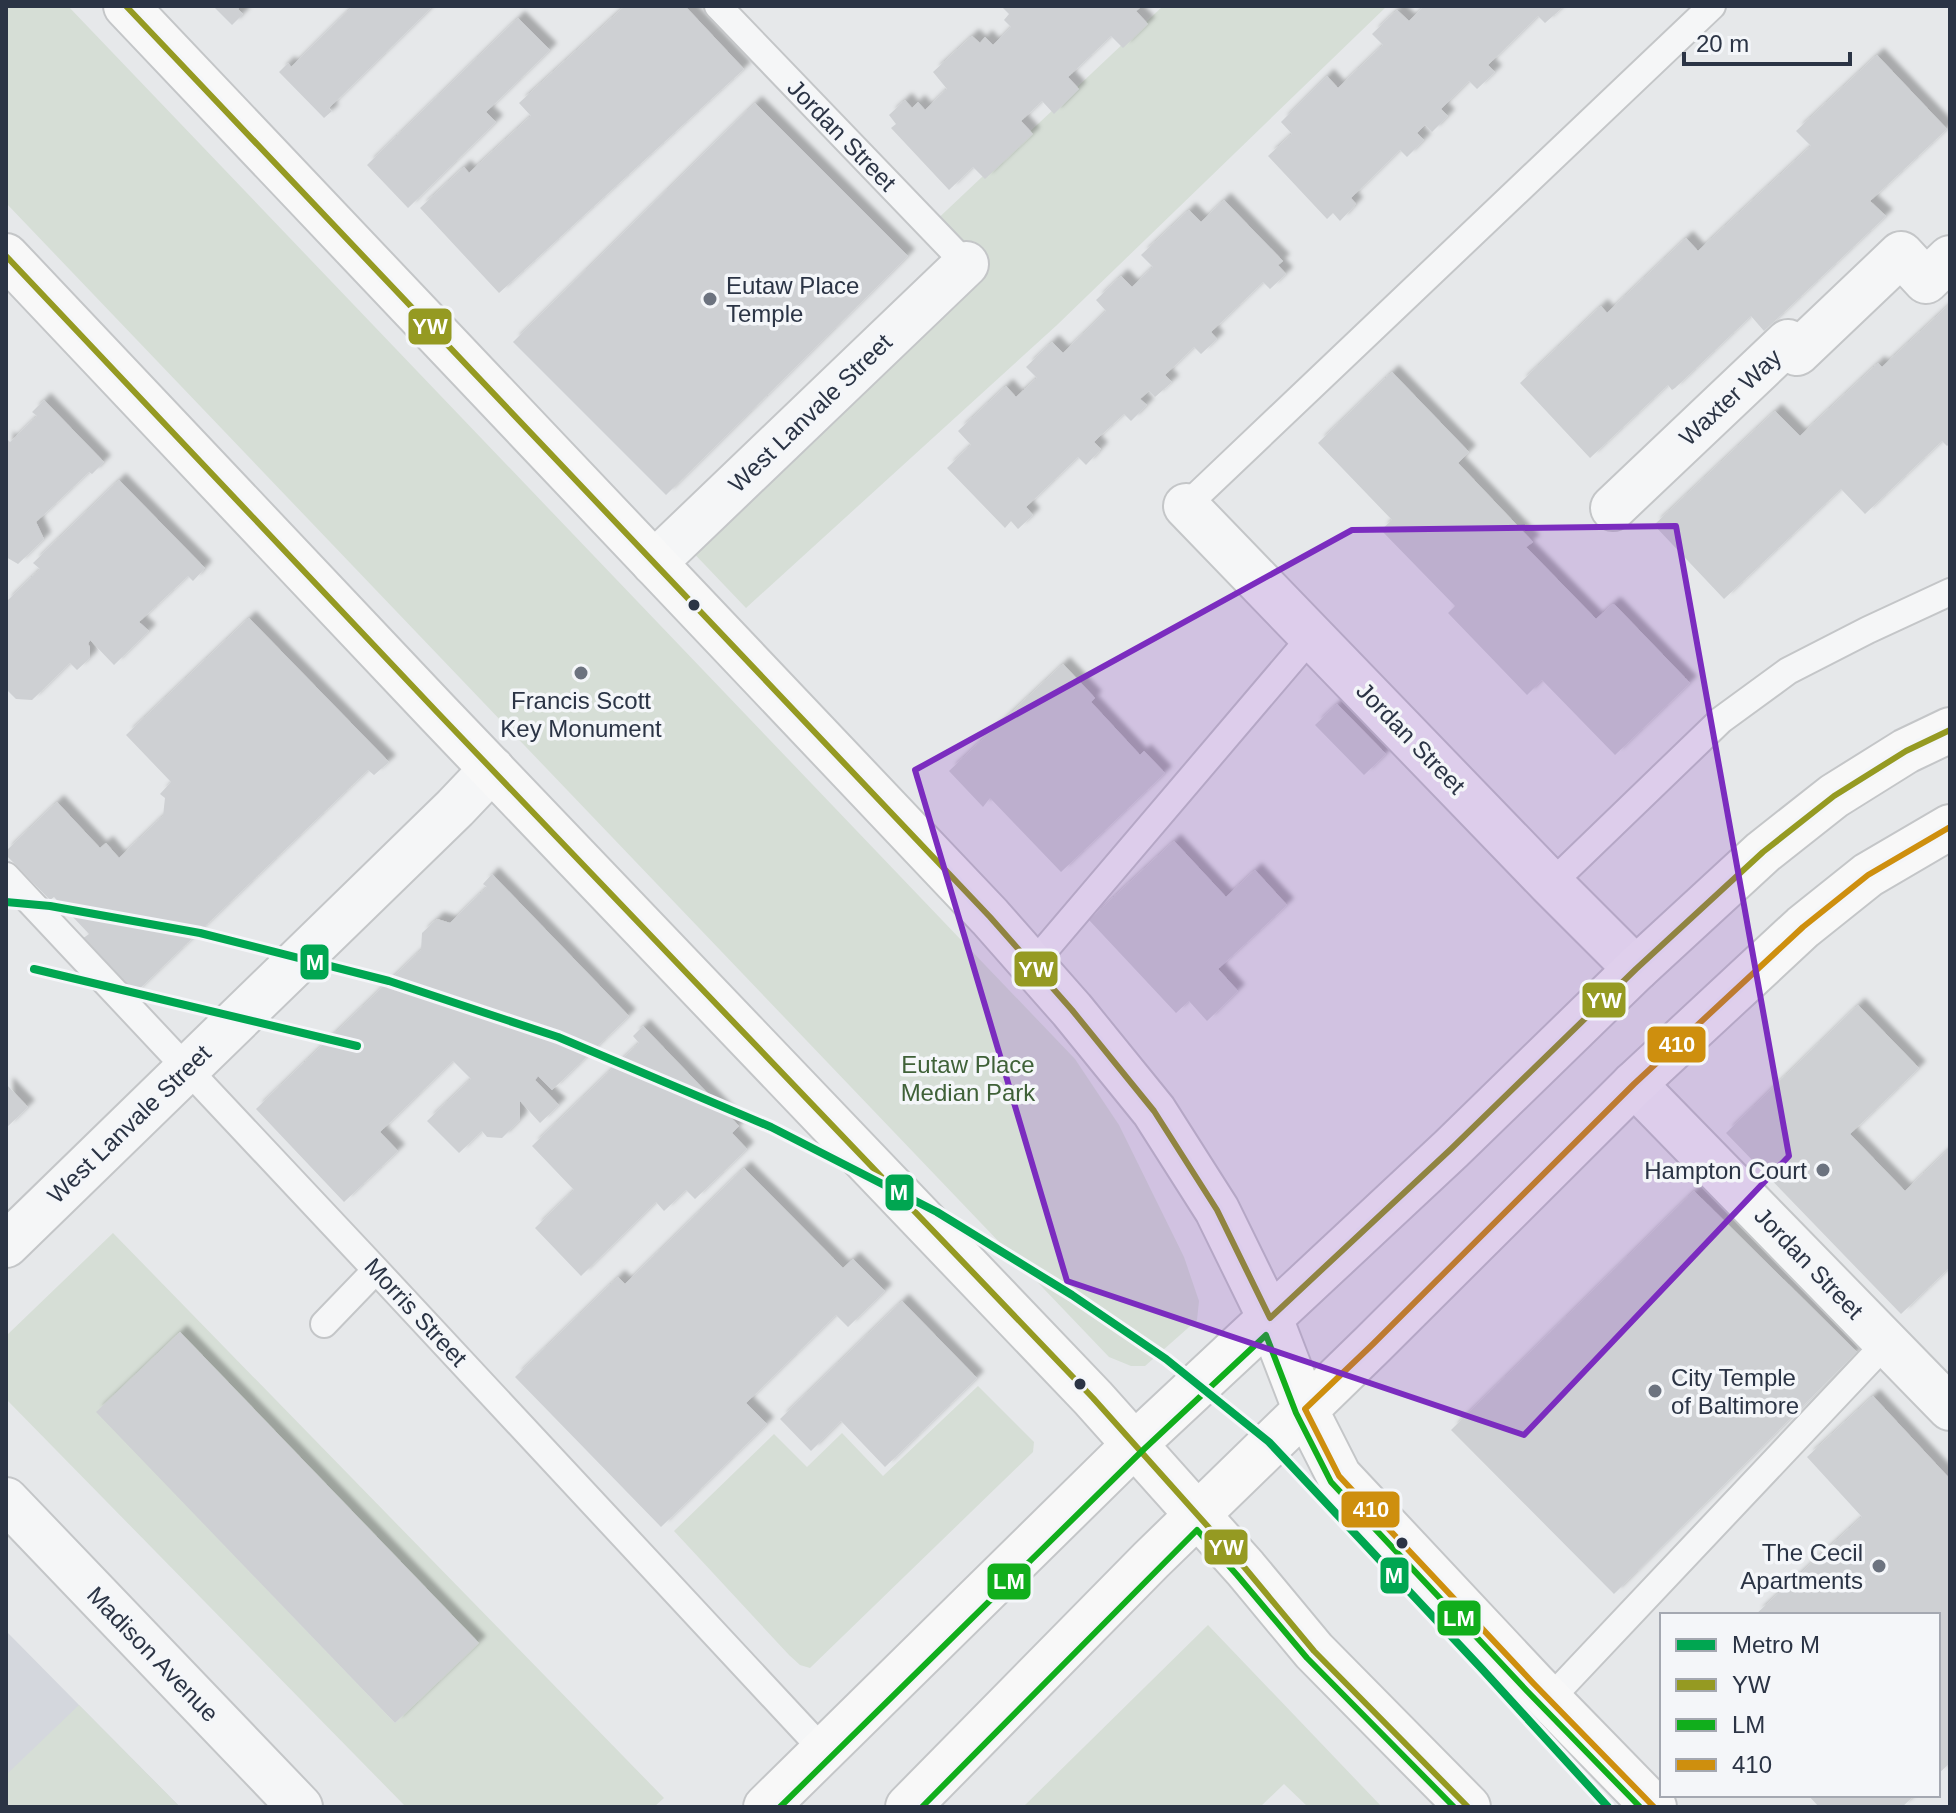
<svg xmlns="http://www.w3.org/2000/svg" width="1956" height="1813" font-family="Helvetica,sans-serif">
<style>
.built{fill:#d4d7dd}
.green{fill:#d6ded6;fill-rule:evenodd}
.building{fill:#ced0d3;filter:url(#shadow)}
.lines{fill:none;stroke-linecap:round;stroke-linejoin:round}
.lane-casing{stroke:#c4c6c8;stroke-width:30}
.street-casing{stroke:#c4c6c8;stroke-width:48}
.secondary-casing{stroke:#c4c6c8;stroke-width:48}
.lane{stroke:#f5f6f7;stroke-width:26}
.street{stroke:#f5f6f7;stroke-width:44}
.secondary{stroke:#f8f8f8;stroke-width:44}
.bus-1-casing{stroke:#f4f6f9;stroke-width:12}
.bus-2-casing{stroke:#f4f6f9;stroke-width:12}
.bus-3-casing{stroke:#f4f6f9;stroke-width:12}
.bus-1{stroke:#959a22;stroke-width:6}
.bus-2{stroke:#11ae1c;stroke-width:6}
.bus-3{stroke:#ce8f0e;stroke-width:6}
.metro-1-casing{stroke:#f4f6f9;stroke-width:14}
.metro-1{stroke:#00a651;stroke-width:8}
.marked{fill:#7b2cbf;fill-opacity:0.2;stroke:#7b2cbf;stroke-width:6;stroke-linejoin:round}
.poi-dot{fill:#6c737f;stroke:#f4f6f9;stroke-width:3}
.bus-dot{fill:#2b3445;stroke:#f4f6f9;stroke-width:3}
.labels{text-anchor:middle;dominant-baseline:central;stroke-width:7;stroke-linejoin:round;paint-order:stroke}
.street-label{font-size:24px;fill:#2b3445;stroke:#f4f6f9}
.poi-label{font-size:24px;fill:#2b3445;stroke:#f4f6f9;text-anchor:start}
.park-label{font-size:24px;fill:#3f6138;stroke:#f4f6f9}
.line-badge{stroke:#f4f6f9;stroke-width:3}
.badge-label{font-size:22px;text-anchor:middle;font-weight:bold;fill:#fff}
</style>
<defs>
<filter id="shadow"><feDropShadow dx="7" dy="-7" stdDeviation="2" flood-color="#0004"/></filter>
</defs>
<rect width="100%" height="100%" fill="#e6e8ea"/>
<path class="built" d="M 6,1631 L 79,1705 L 180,1807 L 6,1807 Z"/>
<path class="green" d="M 6,6 L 68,6 L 1075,1059 L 1119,1125 L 1184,1257 L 1199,1301 L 1197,1320 L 1145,1366 L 1131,1366 L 1109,1357 L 6,203 Z
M 1163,6 L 1387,6 L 1057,325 L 746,608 L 684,543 L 959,278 L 930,226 Z
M 113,1233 L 664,1798 L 654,1807 L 406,1807 L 6,1399 L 6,1336 ZM 180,1332 L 478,1643 L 395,1723 L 97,1412 Z
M 978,1386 L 1034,1442 L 1033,1452 L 810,1668 L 800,1665 L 789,1655 L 674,1531 L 774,1434 L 807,1467 L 842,1433 L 883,1476 Z
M 1208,1625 L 1382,1807 L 1308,1807 L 1284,1784 L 1260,1807 L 1023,1807 Z
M 79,1705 L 180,1807 L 6,1807 L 6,1775 Z"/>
<path class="building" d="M 213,6 L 241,6 L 238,9 L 243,14 L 232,25 Z
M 353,6 L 433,6 L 329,108 L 332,111 L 324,118 L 279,72 L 288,63 L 291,67 Z
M 625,6 L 685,6 L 744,69 L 499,293 L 420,208 L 464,167 L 469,173 L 531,116 L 519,103 Z
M 1001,6 L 1142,6 L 1136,11 L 1148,24 L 1123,48 L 1111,36 L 1068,77 L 1079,89 L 1054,114 L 1042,101 L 1021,121 L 1033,134 L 985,179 L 973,167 L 949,190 L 891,128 L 896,124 L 889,115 L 905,100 L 912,108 L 918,102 L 925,110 L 947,89 L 933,72 L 972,36 L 980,43 L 985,37 L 993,45 L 1011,27 L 1004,20 L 1009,14 Z
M 1424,6 L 1561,6 L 1562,8 L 1545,23 L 1538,16 L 1488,65 L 1495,72 L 1477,89 L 1469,81 L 1441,109 L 1448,116 L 1432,132 L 1425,125 L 1417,133 L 1424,140 L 1407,157 L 1400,150 L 1351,198 L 1356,204 L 1340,221 L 1333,213 L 1327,219 L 1268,156 L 1292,134 L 1281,122 L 1327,76 L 1338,88 L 1383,45 L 1372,34 L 1397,10 L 1409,21 Z
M 518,18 L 550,50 L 486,112 L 496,122 L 408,208 L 367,165 Z
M 1877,55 L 1947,129 L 1870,201 L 1886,216 L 1764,331 L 1751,316 L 1675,388 L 1672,390 L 1668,385 L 1590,458 L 1520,383 L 1601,306 L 1607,313 L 1686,238 L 1698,251 L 1811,146 L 1796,131 Z
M 755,103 L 908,256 L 666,495 L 513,342 Z
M 1224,200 L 1283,261 L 1278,265 L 1286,274 L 1270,289 L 1263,282 L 1211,332 L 1217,339 L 1201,354 L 1194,347 L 1165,375 L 1172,382 L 1155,397 L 1149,391 L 1140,399 L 1147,405 L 1131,421 L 1124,414 L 1099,437 L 1094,442 L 1101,449 L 1086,465 L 1078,457 L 1026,507 L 1033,515 L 1018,529 L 1011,521 L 1005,528 L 947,468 L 971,445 L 958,431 L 1006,386 L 1016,397 L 1037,378 L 1026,367 L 1052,342 L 1063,353 L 1086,331 L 1106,311 L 1096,300 L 1121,276 L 1132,287 L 1153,267 L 1141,255 L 1189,210 L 1201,222 Z
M 1950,304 L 1950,443 L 1947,446 L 1942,441 L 1865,514 L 1841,489 L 1724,599 L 1654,525 L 1775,411 L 1800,436 L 1878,363 L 1882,367 Z
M 1392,372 L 1469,452 L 1458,463 L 1533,542 L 1526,547 L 1596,619 L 1613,604 L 1616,606 L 1690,683 L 1615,755 L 1542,680 L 1527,695 L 1526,694 L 1448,613 L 1455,606 L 1381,530 L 1392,520 L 1318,443 Z
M 44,400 L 104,462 L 92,474 L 89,472 L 36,522 L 44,539 L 18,564 L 6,557 L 6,438 L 10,442 L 37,416 L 32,412 Z
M 119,480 L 205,568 L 193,581 L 188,576 L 139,622 L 149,631 L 114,665 L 90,640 L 88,644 L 90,647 L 90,658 L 77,670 L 70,663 L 32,700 L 16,699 L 6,689 L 6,602 L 40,569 L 33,563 Z
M 249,618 L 389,762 L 374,775 L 368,770 L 134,994 L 82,939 L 89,934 L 54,897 L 50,900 L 49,899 L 6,855 L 6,851 L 57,802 L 100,848 L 106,843 L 119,858 L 163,816 L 165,798 L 160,794 L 171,782 L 126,735 Z
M 1063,664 L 1095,698 L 1091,702 L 1140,755 L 1144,751 L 1165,773 L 1061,872 L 990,798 L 983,807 L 949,771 Z
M 1337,704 L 1386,754 L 1364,775 L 1315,725 Z
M 1174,841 L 1226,897 L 1255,870 L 1287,905 L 1218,969 L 1238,991 L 1207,1021 L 1189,1001 L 1176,1013 L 1089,920 Z
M 492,874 L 629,1016 L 552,1090 L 538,1076 L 535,1080 L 559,1105 L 540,1123 L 520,1101 L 520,1120 L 502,1138 L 487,1137 L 482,1131 L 459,1153 L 427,1121 L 471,1079 L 453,1061 L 380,1132 L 398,1151 L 344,1202 L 256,1109 L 421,950 L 422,933 L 437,919 L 450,923 L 487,887 L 483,884 Z
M 1858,1005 L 1919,1068 L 1850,1134 L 1905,1191 L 1950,1148 L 1950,1267 L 1901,1314 L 1726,1133 Z
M 643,1026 L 739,1126 L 732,1133 L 747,1149 L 695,1199 L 686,1190 L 664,1211 L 656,1202 L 581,1276 L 535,1228 L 574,1190 L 532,1146 L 639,1043 L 633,1036 Z
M 6,1084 L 28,1107 L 6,1128 Z
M 744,1168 L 843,1268 L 853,1259 L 885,1291 L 848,1327 L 836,1315 L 746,1403 L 767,1424 L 661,1527 L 515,1377 L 618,1277 L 625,1284 Z
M 1694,1191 L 1857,1352 L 1614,1594 L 1451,1430 Z
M 902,1301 L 977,1378 L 885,1467 L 841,1421 L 811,1451 L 780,1419 Z
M 180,1332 L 479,1643 L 395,1723 L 96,1412 Z
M 1873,1396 L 1950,1479 L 1950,1763 L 1938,1774 L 1938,1615 L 1755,1615 L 1862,1517 L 1807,1457 Z
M 1808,1795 L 1915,1795 L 1902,1807 L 1819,1807 Z"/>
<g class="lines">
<g class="lane-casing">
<path id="lane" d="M 718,6 L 966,264
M 1186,506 L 1712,6
M 6,876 L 376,1270 L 823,1750
M 1551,884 L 1721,720 L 1788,671 L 1868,630 L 1950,592
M 1032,965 L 1312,636
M 324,1324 L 376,1270
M 1549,1700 L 1887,1342"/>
</g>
<g class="street-casing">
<path id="street" d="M 1186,506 L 1551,884 L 1636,969
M 1613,508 L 1788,342 L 1797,353 L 1901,254 L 1926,281 L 1950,258
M 654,563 L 966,264
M 1634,1084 L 1950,1408
M 6,1245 L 455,808 L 492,769
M 6,1500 L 300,1807"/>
</g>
<g class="secondary-casing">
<path id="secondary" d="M 126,6 L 990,917 L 1072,1010 L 1154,1111 L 1217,1210 L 1270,1318 L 1305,1409 L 1339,1476 L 1534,1684 L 1654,1807
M 6,256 L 437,712 L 1093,1398 L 1245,1568 L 1314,1651 L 1468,1807
M 766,1807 L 1135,1444 L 1451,1149 L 1636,969 L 1763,852 L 1834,796 L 1906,751 L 1950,730
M 908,1807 L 1151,1560 L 1373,1344 L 1634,1084 L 1803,927 L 1868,875 L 1950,827"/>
</g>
<use href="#lane" class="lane"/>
<use href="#street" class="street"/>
<use href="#secondary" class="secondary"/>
<g class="bus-1-casing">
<path id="bus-1" d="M 126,6 L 990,917 L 1072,1010 L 1154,1111 L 1217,1210 L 1270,1318 L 1451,1149 L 1636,969 L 1763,852 L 1834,796 L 1906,751 L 1950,730
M 6,256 L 437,712 L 1093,1398 L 1245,1568 L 1314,1651 L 1468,1807"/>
</g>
<g class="bus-2-casing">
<path id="bus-2" d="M 780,1807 L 1142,1451 L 1266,1335 L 1296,1413 L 1331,1482 L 1527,1691 L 1640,1807
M 922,1807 L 1197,1530 L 1237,1575 L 1307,1658 L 1454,1807"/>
</g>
<g class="bus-3-casing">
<path id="bus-3" d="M 1654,1807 L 1534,1684 L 1339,1476 L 1305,1409 L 1373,1344 L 1634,1084 L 1803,927 L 1868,875 L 1950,827"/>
</g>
<use href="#bus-1" class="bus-1"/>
<use href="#bus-2" class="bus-2"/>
<use href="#bus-3" class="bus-3"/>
<g class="metro-1-casing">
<path id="metro-1" d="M 6,902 L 50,906 L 200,933 L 389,981 L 558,1037 L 771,1127 L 937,1212 L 1072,1295 L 1166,1359 L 1269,1442 L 1482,1669 L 1608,1807
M 34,969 L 357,1046"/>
</g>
<use href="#metro-1" class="metro-1"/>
</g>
<path class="marked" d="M 1676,526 L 1789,1156 L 1524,1435 L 1067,1281 L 915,770 L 1352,530 Z"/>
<g class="poi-dot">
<circle cx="710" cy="299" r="8"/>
<circle cx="581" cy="673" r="8"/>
<circle cx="1823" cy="1170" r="8"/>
<circle cx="1655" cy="1391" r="8"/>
<circle cx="1879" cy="1566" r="8"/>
</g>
<g class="bus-dot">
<circle cx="694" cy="605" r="7"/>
<circle cx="1080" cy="1384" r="7"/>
<circle cx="1402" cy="1543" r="7"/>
</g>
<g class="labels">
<g class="street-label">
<text transform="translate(842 135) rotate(46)">Jordan Street</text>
<text transform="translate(1730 397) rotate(-43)">Waxter Way</text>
<text transform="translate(810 413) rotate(-44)">West Lanvale Street</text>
<text transform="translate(1411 738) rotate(46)">Jordan Street</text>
<text transform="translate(129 1124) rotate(-44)">West Lanvale Street</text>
<text transform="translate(1809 1263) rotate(46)">Jordan Street</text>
<text transform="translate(416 1312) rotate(47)">Morris Street</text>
<text transform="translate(153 1654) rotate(46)">Madison Avenue</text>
</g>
<g class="poi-label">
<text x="726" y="285">Eutaw Place<tspan x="726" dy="28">Temple</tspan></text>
<text x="581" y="700" text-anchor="middle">Francis Scott<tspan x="581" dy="28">Key Monument</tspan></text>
<text x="1807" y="1170" text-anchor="end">Hampton Court</text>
<text x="1671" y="1377">City Temple<tspan x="1671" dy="28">of Baltimore</tspan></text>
<text x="1863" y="1552" text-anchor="end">The Cecil<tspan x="1863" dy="28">Apartments</tspan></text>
</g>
<g class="park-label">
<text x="968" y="1064">Eutaw Place<tspan x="968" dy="28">Median Park</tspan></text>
</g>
</g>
<g class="line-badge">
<rect x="407" y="307" width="46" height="39" rx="8" fill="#959a22"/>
<rect x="299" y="943" width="31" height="38" rx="8" fill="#00a651"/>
<rect x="1013" y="950" width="46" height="38" rx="8" fill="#959a22"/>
<rect x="1581" y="981" width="46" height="38" rx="8" fill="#959a22"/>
<rect x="1646" y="1025" width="61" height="39" rx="8" fill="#ce8f0e"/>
<rect x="884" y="1173" width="31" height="39" rx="8" fill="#00a651"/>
<rect x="1340" y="1490" width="61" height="39" rx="8" fill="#ce8f0e"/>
<rect x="1203" y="1528" width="46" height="38" rx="8" fill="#959a22"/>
<rect x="1379" y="1556" width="31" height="39" rx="8" fill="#00a651"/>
<rect x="986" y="1562" width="46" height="39" rx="8" fill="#11ae1c"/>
<rect x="1436" y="1599" width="46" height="38" rx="8" fill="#11ae1c"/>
</g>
<g class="badge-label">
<text x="430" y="334">YW</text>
<text x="315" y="970">M</text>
<text x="1036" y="977">YW</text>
<text x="1604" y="1008">YW</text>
<text x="1677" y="1052">410</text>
<text x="899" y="1200">M</text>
<text x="1371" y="1517">410</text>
<text x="1226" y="1555">YW</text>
<text x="1394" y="1583">M</text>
<text x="1009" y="1589">LM</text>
<text x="1459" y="1626">LM</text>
</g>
<rect width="1956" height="1813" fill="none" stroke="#2b3445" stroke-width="16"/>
<rect x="1660" y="1613" width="280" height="184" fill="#f4f6f9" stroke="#a4a8b1" stroke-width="2"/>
<rect x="1676" y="1639" width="40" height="12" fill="#00a651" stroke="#a4a8b1" stroke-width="2"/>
<text x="1732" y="1653" font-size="24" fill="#2b3445">Metro M</text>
<rect x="1676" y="1679" width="40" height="12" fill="#959a22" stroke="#a4a8b1" stroke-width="2"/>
<text x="1732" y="1693" font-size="24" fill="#2b3445">YW</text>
<rect x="1676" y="1719" width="40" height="12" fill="#11ae1c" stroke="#a4a8b1" stroke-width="2"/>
<text x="1732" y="1733" font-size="24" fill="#2b3445">LM</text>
<rect x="1676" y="1759" width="40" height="12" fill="#ce8f0e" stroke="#a4a8b1" stroke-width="2"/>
<text x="1732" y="1773" font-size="24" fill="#2b3445">410</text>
<path d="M1684 52v12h166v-12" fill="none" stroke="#2b3445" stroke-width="4"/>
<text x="1696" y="52" font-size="24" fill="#2b3445" stroke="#f4f6f9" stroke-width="6" paint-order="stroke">20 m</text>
</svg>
